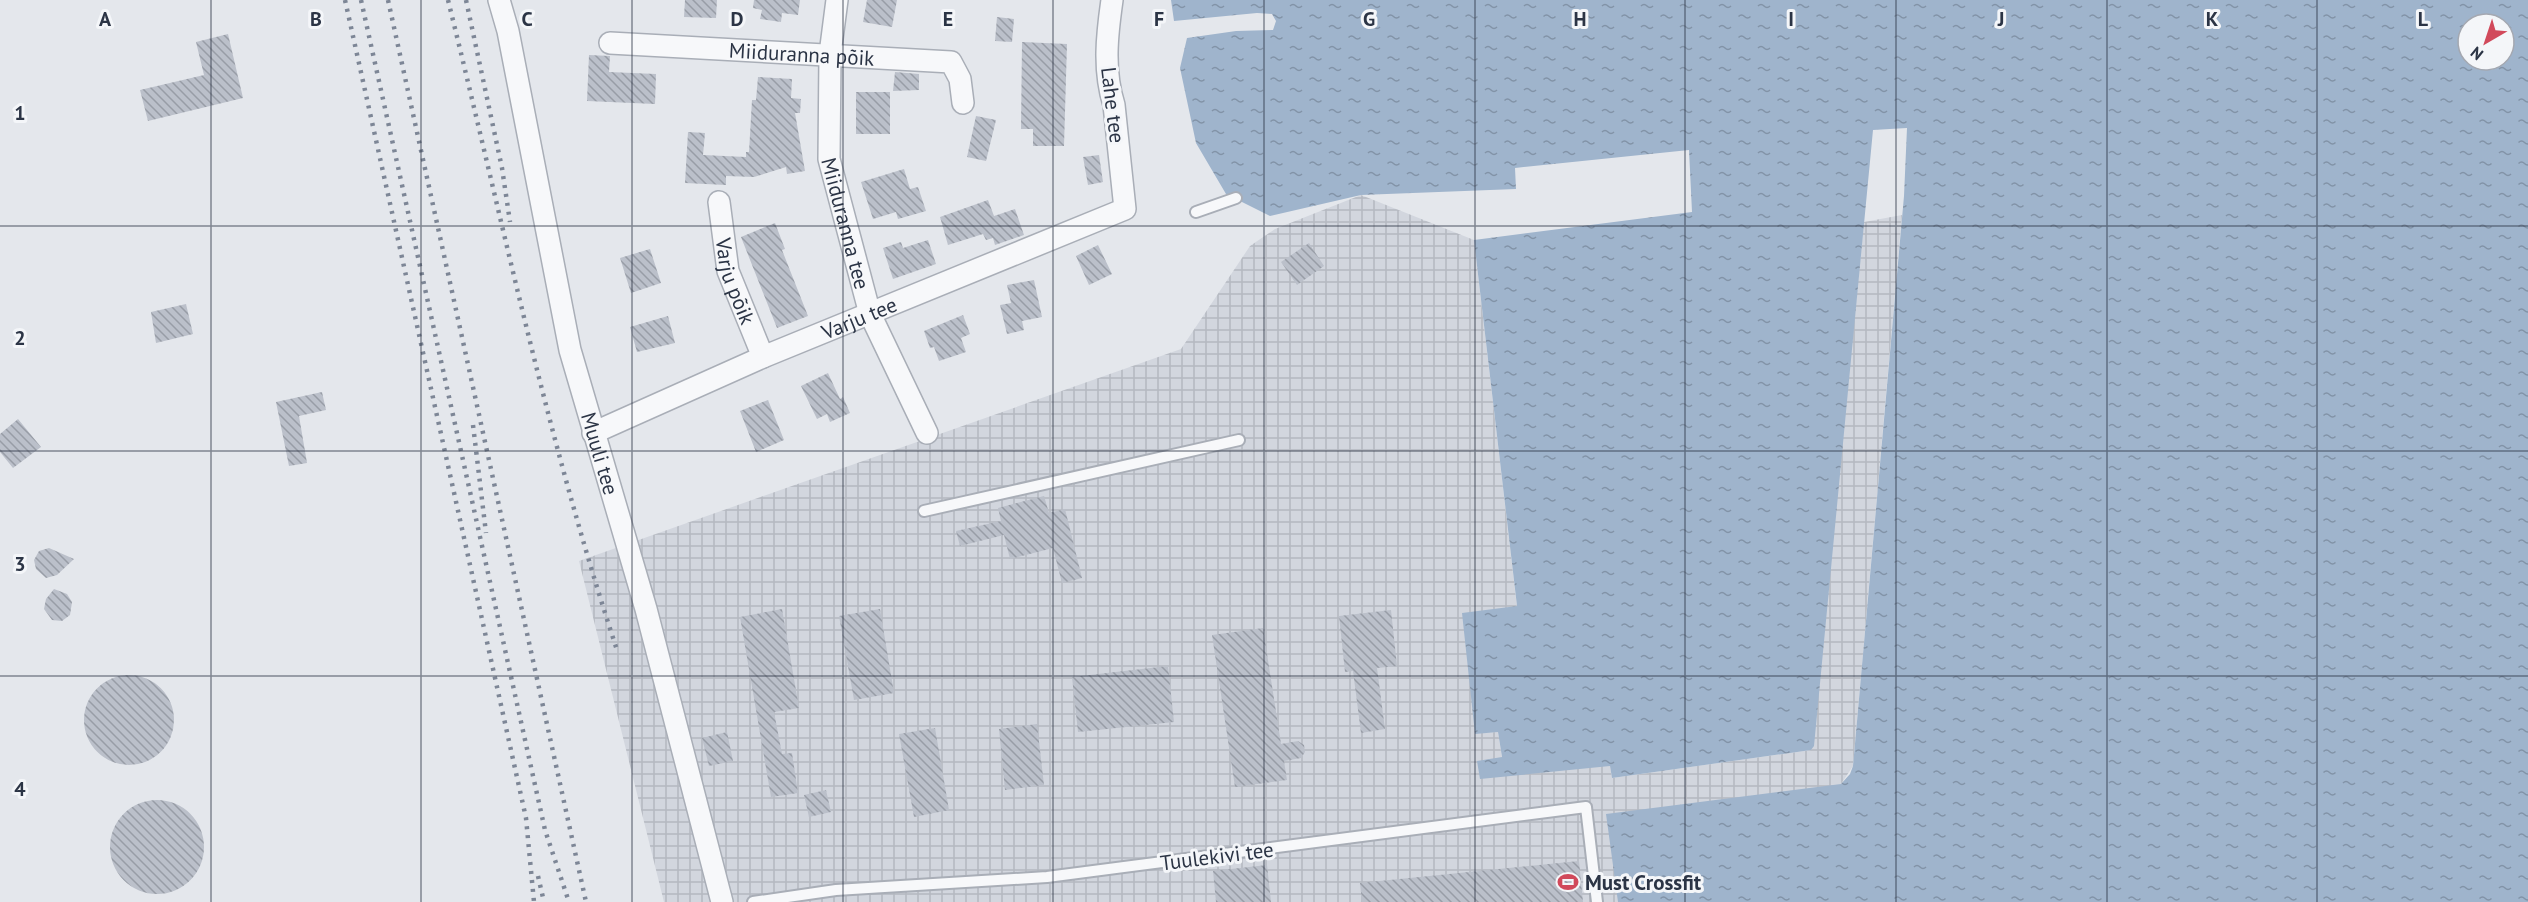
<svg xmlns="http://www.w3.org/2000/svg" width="2528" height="902" font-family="'PT Sans',sans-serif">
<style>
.industrial{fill:url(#industrial-grid)}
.water{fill:url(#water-ripples);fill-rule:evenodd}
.building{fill:url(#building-back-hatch)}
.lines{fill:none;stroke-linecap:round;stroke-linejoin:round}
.service-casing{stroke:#a9aeb7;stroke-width:14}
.minor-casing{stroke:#a9aeb7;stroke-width:24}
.service{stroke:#f7f8fa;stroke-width:10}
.minor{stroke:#f7f8fa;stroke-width:21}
.rail{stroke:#7d8696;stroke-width:4.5;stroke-dasharray:3 6;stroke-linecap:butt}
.grid{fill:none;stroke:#2b3445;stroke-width:1.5;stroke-opacity:0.55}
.labels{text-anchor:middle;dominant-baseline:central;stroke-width:6;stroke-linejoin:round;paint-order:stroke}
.street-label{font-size:21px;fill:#2b3445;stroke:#f4f6f9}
.poi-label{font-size:21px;font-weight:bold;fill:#2b3445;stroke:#f4f6f9;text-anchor:start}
.grid-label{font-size:20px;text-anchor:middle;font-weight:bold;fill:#2b3445;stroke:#f4f6f9;stroke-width:6;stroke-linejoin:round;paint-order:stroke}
</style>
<defs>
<pattern id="industrial-grid" width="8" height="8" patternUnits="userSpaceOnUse" patternTransform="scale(1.5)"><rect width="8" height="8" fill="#d2d6de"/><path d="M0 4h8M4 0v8" fill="none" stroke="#b4b8c0"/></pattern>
<pattern id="water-ripples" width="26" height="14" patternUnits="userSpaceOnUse" patternTransform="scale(1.5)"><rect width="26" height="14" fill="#9fb4cc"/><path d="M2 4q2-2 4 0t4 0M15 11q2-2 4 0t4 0" fill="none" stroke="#8293a7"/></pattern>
<pattern id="building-back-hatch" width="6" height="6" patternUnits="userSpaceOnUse" patternTransform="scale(1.5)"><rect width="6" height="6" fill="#bbc0ca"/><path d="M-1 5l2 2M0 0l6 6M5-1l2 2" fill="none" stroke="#989da6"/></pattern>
</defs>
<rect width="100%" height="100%" fill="#e4e7ec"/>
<path class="industrial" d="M 1361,195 L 1474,240 L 1517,607 L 1475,733 L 1498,732 L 1502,758 L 1610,766 L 1612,778 L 1811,750 L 1864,222 L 1902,215 L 1853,766 L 1841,784 L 1618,902 L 664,902 L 579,561 L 1181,349 L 1250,246 L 1275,229 Z"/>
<path class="water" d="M 1171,0 L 2528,0 L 2528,902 L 1618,902 L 1606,814 L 1841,784 L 1850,774 L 1853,766 L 1904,196 L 1907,128 L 1873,130 L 1814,746 L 1811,750 L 1612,778 L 1610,766 L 1480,779 L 1477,761 L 1502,757 L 1498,732 L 1475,734 L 1462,613 L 1517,606 L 1474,240 L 1692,212 L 1689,150 L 1515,168 L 1516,189 L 1361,195 L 1270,216 L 1226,194 L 1196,143 L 1180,68 L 1187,38 L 1236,31 L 1273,30 L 1276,21 L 1272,14 L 1257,13 L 1174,21 ZM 2468,24 L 2504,24 L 2504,60 L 2468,60 Z"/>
<path class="building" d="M 685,0 L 717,0 L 716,18 L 684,17 Z
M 754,0 L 800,0 L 798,15 L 782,13 L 781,22 L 760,19 L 762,10 L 753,8 Z
M 867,0 L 897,0 L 892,27 L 863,22 Z
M 997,17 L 1014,19 L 1012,42 L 995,41 Z
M 228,34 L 243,98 L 148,121 L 140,90 L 204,75 L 196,42 Z
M 1022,42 L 1067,44 L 1064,146 L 1033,146 L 1033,129 L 1021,129 Z
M 589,55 L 610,56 L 609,72 L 656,74 L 655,104 L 587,101 Z
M 895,72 L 919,74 L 919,90 L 893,91 Z
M 758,77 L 792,79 L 791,98 L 801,99 L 800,113 L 795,113 L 805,171 L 787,174 L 786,167 L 754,177 L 726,176 L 726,185 L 685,183 L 688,132 L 705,133 L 703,155 L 746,157 L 746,152 L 749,152 L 752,100 L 756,100 Z
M 856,92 L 890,92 L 890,134 L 856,134 Z
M 976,116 L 996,120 L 986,161 L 967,157 Z
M 1099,155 L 1103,182 L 1088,185 L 1083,157 Z
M 904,169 L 910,189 L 918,187 L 926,211 L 898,219 L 896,212 L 873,219 L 861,182 Z
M 988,200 L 994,216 L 1015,209 L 1024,235 L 995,245 L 993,238 L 986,240 L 983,234 L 948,245 L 940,217 Z
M 775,223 L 785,249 L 782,250 L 808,316 L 777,328 L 741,237 Z
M 928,240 L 936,264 L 893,279 L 883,248 L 901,242 L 903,248 Z
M 1309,243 L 1324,266 L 1297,285 L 1281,262 Z
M 1098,245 L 1112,274 L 1089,285 L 1076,256 Z
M 650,249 L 661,283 L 631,293 L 620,258 Z
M 1034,280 L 1042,317 L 1022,321 L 1024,330 L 1007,334 L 1000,305 L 1011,303 L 1007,285 Z
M 186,304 L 193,334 L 156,343 L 151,312 Z
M 963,315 L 970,334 L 961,338 L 966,352 L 939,361 L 934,347 L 930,348 L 924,331 Z
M 668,316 L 675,343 L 637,352 L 630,327 Z
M 828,373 L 840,399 L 843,397 L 850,413 L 830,422 L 827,414 L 817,419 L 801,386 Z
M 322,392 L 326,410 L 299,416 L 307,463 L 289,466 L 276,402 Z
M 768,400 L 784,440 L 756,452 L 740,411 Z
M 18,419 L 41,447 L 13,468 L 0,452 L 0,434 Z
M 1044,496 L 1049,513 L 1065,509 L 1082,578 L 1062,583 L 1053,548 L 1010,559 L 1004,535 L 960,546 L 956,531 L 1001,521 L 998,508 Z
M 49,548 L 74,559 L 57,575 L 46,578 L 36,569 L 34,560 L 39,551 Z
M 54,589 L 67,594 L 72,602 L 70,615 L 62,621 L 52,620 L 44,609 L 46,599 Z
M 782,609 L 799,708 L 774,712 L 782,754 L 792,753 L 798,793 L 771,797 L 740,617 Z
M 880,609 L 894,693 L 854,700 L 839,616 Z
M 1391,610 L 1397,666 L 1377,668 L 1385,729 L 1361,733 L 1353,671 L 1345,672 L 1339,616 Z
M 1263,628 L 1281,744 L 1298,741 L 1304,745 L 1305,752 L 1301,758 L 1284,761 L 1287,780 L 1235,787 L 1212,635 Z
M 1168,666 L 1174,722 L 1078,732 L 1072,677 Z
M84 720a45 45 0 1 1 90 0a45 45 0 1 1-90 0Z
M 1037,724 L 1044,785 L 1005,790 L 999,729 Z
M 935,728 L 949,810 L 914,817 L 899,734 Z
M 727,732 L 733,761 L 709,766 L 702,738 Z
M 826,790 L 831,812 L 809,817 L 804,795 Z
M110 847a47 47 0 1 1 94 0a47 47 0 1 1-94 0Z
M 1579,861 L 1583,902 L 1362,902 L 1360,883 Z
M 1267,865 L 1271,902 L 1216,902 L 1213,871 Z"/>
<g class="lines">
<g class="service-casing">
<path id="service" d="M 1196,212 L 1236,198
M 924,511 L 1239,440
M 753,902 L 836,890 L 1047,877 L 1586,807 L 1597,902"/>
</g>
<g class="minor-casing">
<g id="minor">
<path id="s1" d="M 499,0 L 508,31 L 570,350 L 646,609 L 722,902"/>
<path id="s2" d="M 837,0 L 830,54 L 829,159 L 870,314 L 927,433"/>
<path id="s3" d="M 610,43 L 951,62 L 960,79 L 963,103"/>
<path id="s4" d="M 719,202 L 728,271 L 763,357"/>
<path id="s5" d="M 593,433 L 763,357 L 1125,209 L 1114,105 C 1103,70 1107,35 1112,0"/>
</g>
</g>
<use href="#service" class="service"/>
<use href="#minor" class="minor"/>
<path class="rail" d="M 345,0 L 526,818 L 534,902
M 361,0 L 545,830 L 569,902
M 388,0 L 586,902
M 448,0 C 502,218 547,439 618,653
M 466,0 L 502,168 L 510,222
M 473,425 L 486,533
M 538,876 L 544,902"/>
</g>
<path class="grid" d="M 211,0 L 211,902M 421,0 L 421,902M 632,0 L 632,902M 843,0 L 843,902M 1053,0 L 1053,902M 1264,0 L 1264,902M 1475,0 L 1475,902M 1685,0 L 1685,902M 1896,0 L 1896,902M 2107,0 L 2107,902M 2317,0 L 2317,902M 0,226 L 2528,226M 0,451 L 2528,451M 0,676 L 2528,676"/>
<defs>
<g id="stadium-bare" transform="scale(1.62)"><path d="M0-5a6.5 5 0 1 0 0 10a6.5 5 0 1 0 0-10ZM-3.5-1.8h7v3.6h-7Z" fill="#d1495b" stroke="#f4f6f9" stroke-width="2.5" paint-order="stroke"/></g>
</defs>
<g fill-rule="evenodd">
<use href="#stadium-bare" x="1568" y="882"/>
</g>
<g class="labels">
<g class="street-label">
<text stroke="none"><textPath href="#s3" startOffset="192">Miiduranna põik</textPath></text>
<text transform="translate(1113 105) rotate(83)">Lahe tee</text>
<text stroke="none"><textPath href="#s2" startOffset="226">Miiduranna tee</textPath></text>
<text stroke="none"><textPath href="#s4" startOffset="81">Varju põik</textPath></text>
<text stroke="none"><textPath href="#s5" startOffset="290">Varju tee</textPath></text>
<text stroke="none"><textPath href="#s1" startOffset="465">Muuli tee</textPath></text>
<text transform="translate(1217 856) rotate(-7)">Tuulekivi tee</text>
</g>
<g class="poi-label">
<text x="1585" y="882">Must Crossfit</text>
</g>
</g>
<g class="grid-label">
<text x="105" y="26">A</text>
<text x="316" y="26">B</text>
<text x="527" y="26">C</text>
<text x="737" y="26">D</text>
<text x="948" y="26">E</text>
<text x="1159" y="26">F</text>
<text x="1369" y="26">G</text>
<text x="1580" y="26">H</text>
<text x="1791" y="26">I</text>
<text x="2001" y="26">J</text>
<text x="2212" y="26">K</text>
<text x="2423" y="26">L</text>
<text x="20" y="120">1</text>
<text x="20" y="345">2</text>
<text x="20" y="571">3</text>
<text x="20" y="796">4</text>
</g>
<g transform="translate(2486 42) rotate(219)"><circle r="28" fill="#f4f6f9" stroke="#a4a8b1" stroke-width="1.5"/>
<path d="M0-4.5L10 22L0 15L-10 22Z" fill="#d1495b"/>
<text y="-9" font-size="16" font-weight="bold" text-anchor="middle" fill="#2b3445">N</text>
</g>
</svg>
